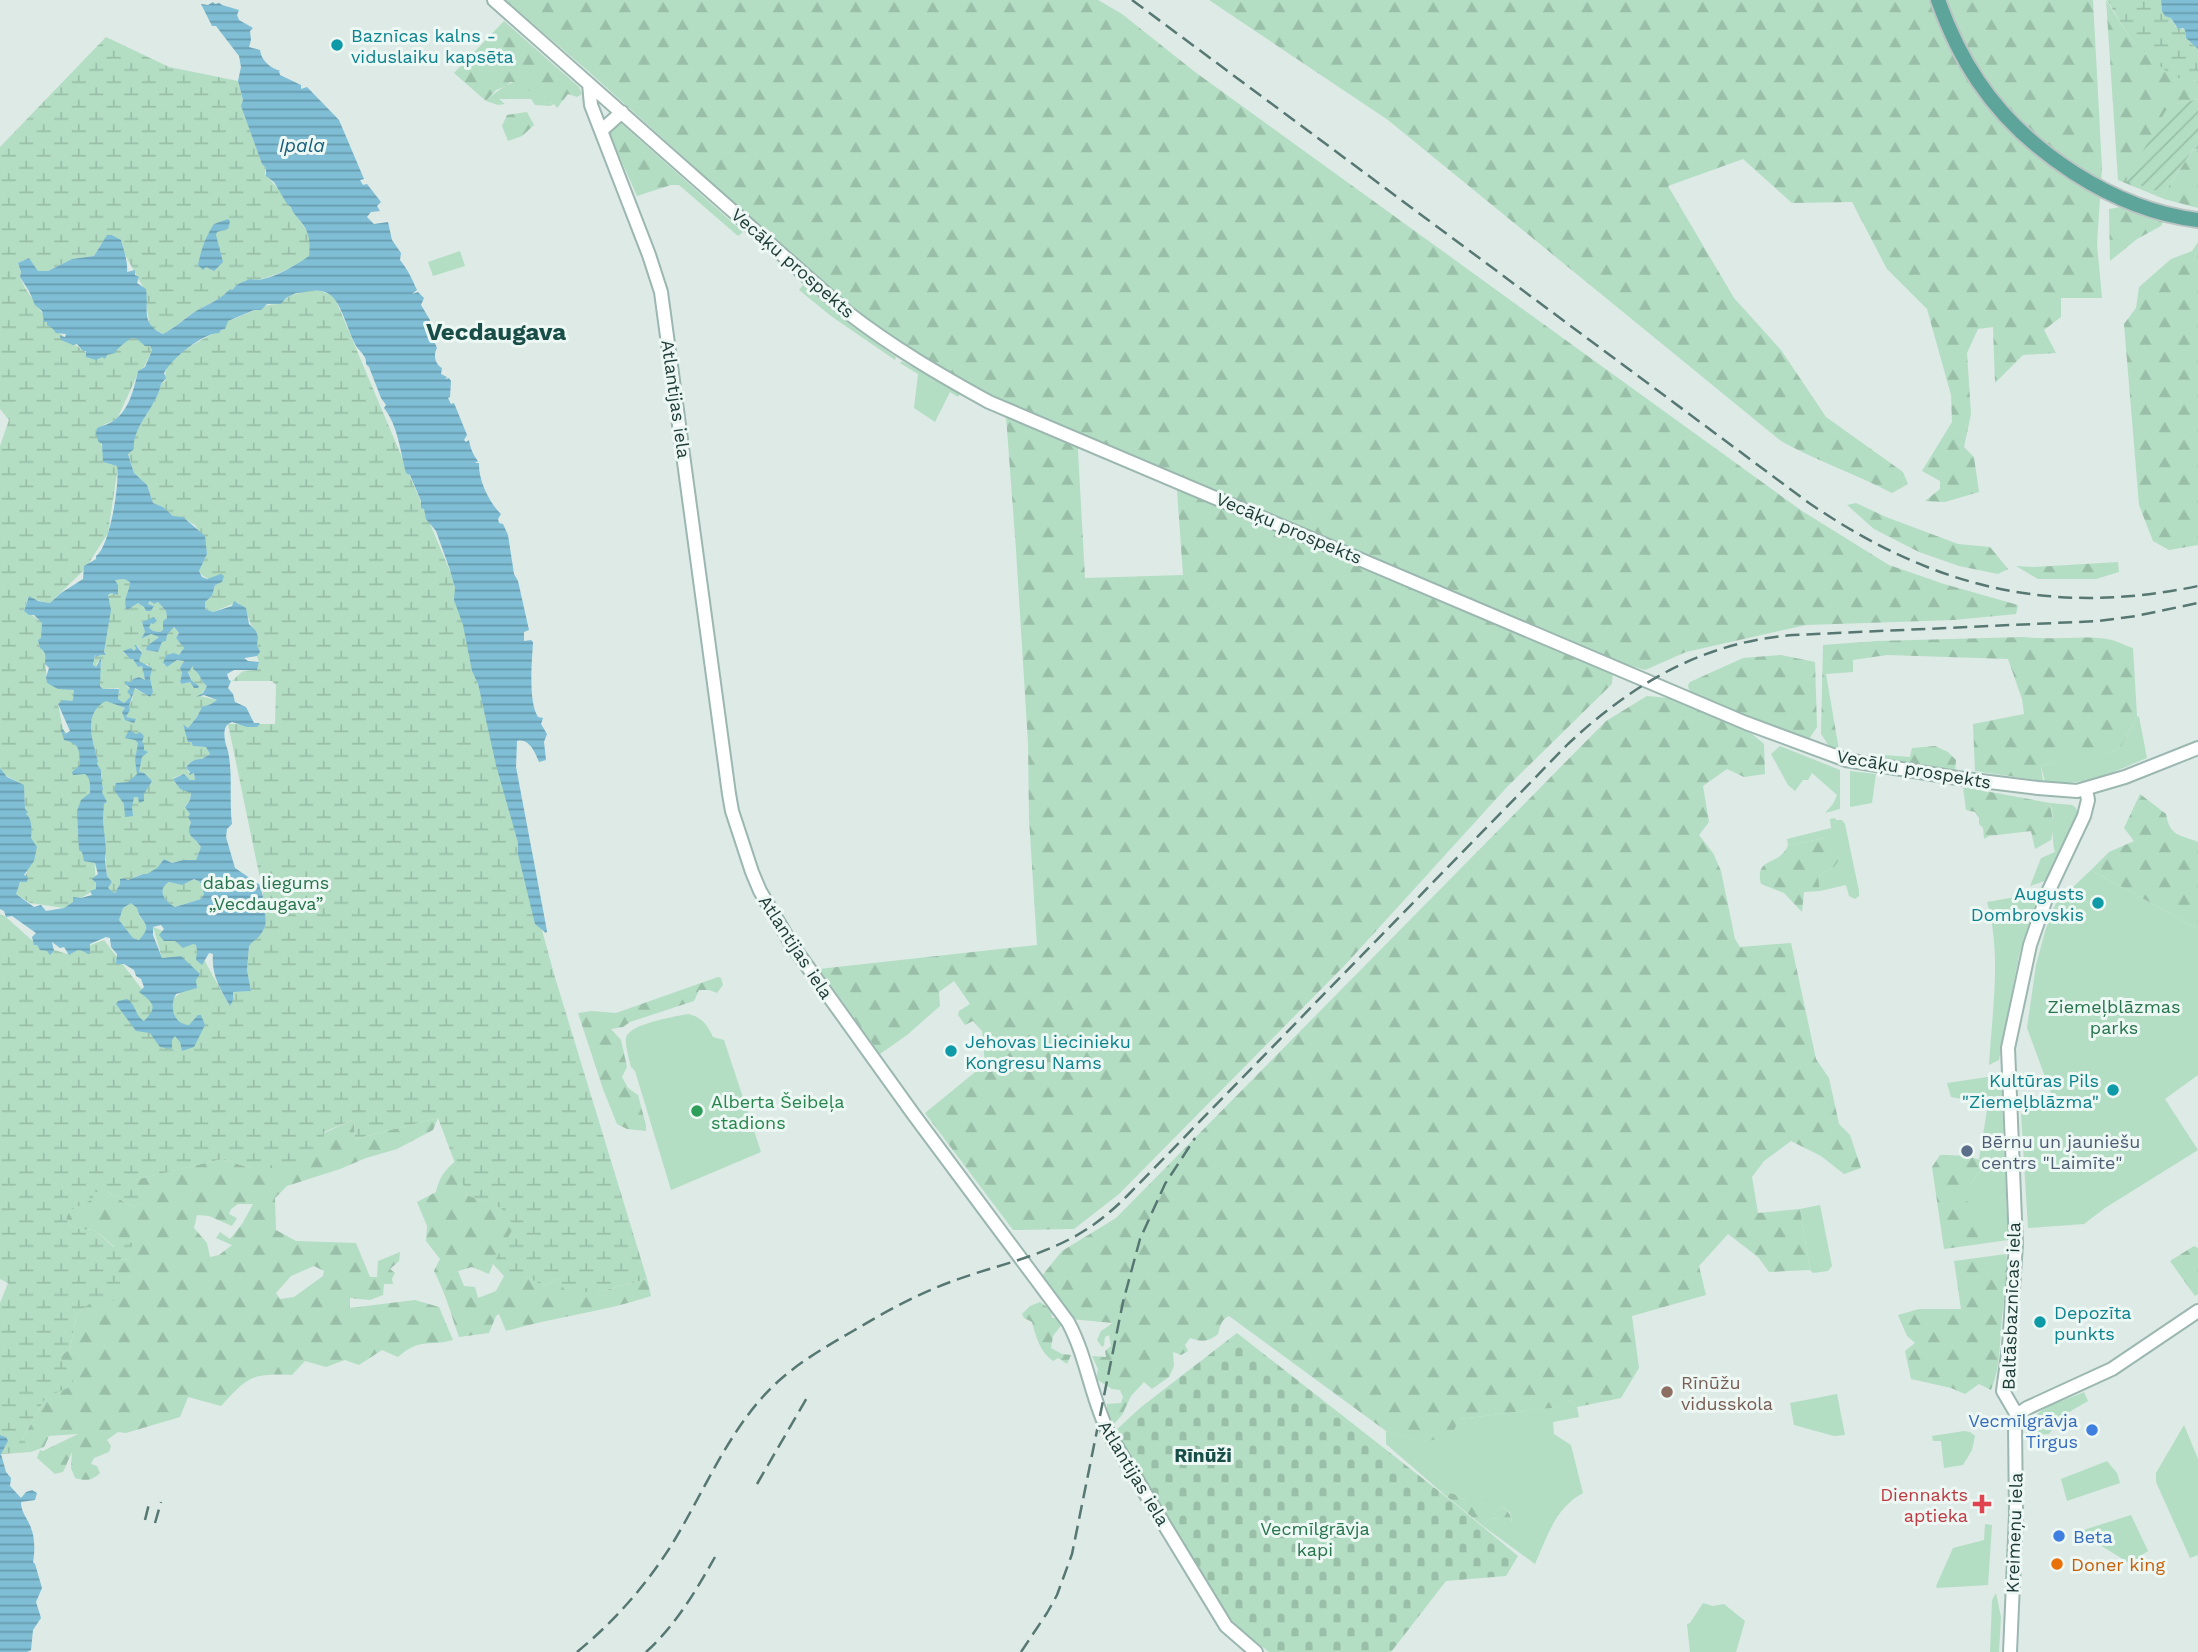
<svg xmlns="http://www.w3.org/2000/svg" width="2198" height="1652" font-family="'Work Sans',sans-serif">
<style>
.green{fill:#b3dec3}
.forest{fill:url(#forest-firs);fill-rule:evenodd}
.wetland{fill:url(#wetland-marsh)}
.cemetery{fill:url(#cemetery-stones)}
.garden{fill:url(#garden-furrows)}
.water{fill:url(#water-rules);fill-rule:evenodd}
.lines{fill:none;stroke-linecap:round;stroke-linejoin:round}
.secondary-casing{stroke:#9bb7b0;stroke-width:16}
.primary-casing{stroke:#bbc4c3;stroke-width:18}
.secondary{stroke:#fff;stroke-width:12}
.primary{stroke:#5da49a;stroke-width:14}
.rail{stroke:#577772;stroke-width:2.5;stroke-dasharray:14 7;stroke-linecap:butt}
.culture-dot{fill:#0f9aa8;stroke:#edf7f3;stroke-width:2.5}
.leisure-dot{fill:#2e9e5b;stroke:#edf7f3;stroke-width:2.5}
.service-dot{fill:#5c6f8a;stroke:#edf7f3;stroke-width:2.5}
.education-dot{fill:#8d6e63;stroke:#edf7f3;stroke-width:2.5}
.shop-dot{fill:#3f7fe0;stroke:#edf7f3;stroke-width:2.5}
.health-dot{fill:#e0444e;stroke:#edf7f3;stroke-width:2.5}
.food-dot{fill:#e8710a;stroke:#edf7f3;stroke-width:2.5}
.labels{text-anchor:middle;dominant-baseline:central;stroke-width:6;stroke-linejoin:round;paint-order:stroke}
.culture-label{font-size:18px;fill:#0d838f;stroke:#edf7f3;text-anchor:start}
.street-label{font-size:18px;fill:#1d3a36;stroke:#edf7f3}
.park-label{font-size:18px;fill:#25744c;stroke:#edf7f3}
.leisure-label{font-size:18px;fill:#27864d;stroke:#edf7f3;text-anchor:start}
.service-label{font-size:18px;fill:#4e5e75;stroke:#edf7f3;text-anchor:start}
.education-label{font-size:18px;fill:#785e54;stroke:#edf7f3;text-anchor:start}
.shop-label{font-size:18px;fill:#366cbe;stroke:#edf7f3;text-anchor:end}
.health-label{font-size:18px;fill:#be3a42;stroke:#edf7f3;text-anchor:end}
.food-label{font-size:18px;fill:#c56008;stroke:#edf7f3;text-anchor:start}
.water-label{font-size:19px;font-style:italic;fill:#145d7a;stroke:#edf7f3}
.neighbourhood-label{font-size:19px;font-weight:bold;fill:#184e47;stroke:#edf7f3}
.district-label{font-size:24px;font-weight:bold;fill:#184e47;stroke:#edf7f3}
</style>
<defs>
<pattern id="forest-firs" width="22" height="20" patternUnits="userSpaceOnUse" patternTransform="scale(1.75)"><rect width="22" height="20" fill="#b3dec3"/><path d="M5 1l3.5 6h-7zM16 11l3.5 6h-7z" fill="#9abfa8"/></pattern>
<pattern id="wetland-marsh" width="20" height="14" patternUnits="userSpaceOnUse" patternTransform="scale(1.75)"><rect width="20" height="14" fill="#b3dec3"/><path d="M1 5h8M5 5V1M11 12h8M15 12V8" fill="none" stroke="#9abfa8"/></pattern>
<pattern id="cemetery-stones" width="16" height="16" patternUnits="userSpaceOnUse" patternTransform="scale(1.75)"><rect width="16" height="16" fill="#b3dec3"/><path d="M2 7V4a2 2 0 0 1 4 0v3zM10 15v-3a2 2 0 0 1 4 0v3z" fill="#9abfa8"/></pattern>
<pattern id="garden-furrows" width="10" height="10" patternUnits="userSpaceOnUse" patternTransform="scale(1.75)"><rect width="10" height="10" fill="#b3dec3"/><path d="M-1 1l2-2M0 10L10 0M9 11l2-2" fill="none" stroke="#9abfa8"/></pattern>
<pattern id="water-rules" width="6" height="5" patternUnits="userSpaceOnUse" patternTransform="scale(1.75)"><rect width="6" height="5" fill="#7fbed5"/><path d="M0 2.5h6" fill="none" stroke="#679bae"/></pattern>
</defs>
<rect width="100%" height="100%" fill="#ddeae6"/>
<path class="green" d="M 523,79 L 546,96 L 543,102 L 554,104 L 550,106 L 535,105 L 531,99 L 499,99 L 505,104 L 498,105 L 486,101 C 497,90 508,83 523,79 Z
M 460,251 L 465,266 L 433,276 L 428,262 Z
M 803,285 L 852,326 L 896,357 L 895,360 L 831,316 L 799,290 Z
M 902,361 L 960,394 L 958,397 L 950,392 L 935,422 L 914,408 L 918,374 L 900,363 Z
M 2137,716 L 2139,717 L 2147,758 C 2110,773 2086,787 2045,782 L 2041,766 L 2054,763 L 2075,744 L 2079,768 L 2121,747 Z
M 1780,746 L 1840,770 L 1840,809 L 1825,813 L 1833,804 L 1837,795 L 1812,773 L 1808,780 L 1803,780 L 1795,791 L 1788,785 L 1771,754 Z
M 1850,771 L 1876,774 L 1872,803 L 1850,807 Z
M 2050,803 L 2072,805 L 2076,808 L 2078,815 L 2051,875 L 2045,881 L 2030,886 L 2041,858 L 2055,852 C 2050,835 2056,820 2050,803 Z
M 1835,818 L 1836,820 L 1842,820 L 1845,824 L 1859,891 L 1859,896 L 1855,899 L 1849,896 L 1846,885 L 1820,891 L 1818,876 L 1834,867 L 1826,838 L 1788,845 L 1787,839 L 1831,828 L 1830,819 Z
M 2091,870 L 2198,929 L 2198,1075 L 2165,1099 L 2198,1150 L 2105,1208 L 2084,1224 L 2028,1228 L 2021,1114 L 2051,1093 L 2027,1028 L 2036,965 L 2046,928 L 2056,903 Z
M 2039,893 L 2019,955 L 1999,1060 L 1989,1065 C 1992,1012 2002,954 1987,902 Z
M 689,1014 C 702,1018 707,1024 713,1037 L 724,1040 L 761,1152 L 671,1190 L 635,1071 L 631,1067 C 629,1058 625,1046 626,1038 C 628,1024 677,1016 689,1014 Z
M 2001,1075 L 2008,1240 L 1980,1244 L 1980,1211 L 1957,1194 L 1971,1183 L 1986,1163 L 1979,1159 L 1988,1104 L 1951,1097 L 1947,1083 Z
M 1820,1205 L 1832,1266 L 1828,1271 L 1813,1273 L 1810,1270 L 1800,1209 Z
M 2084,1392 L 2088,1401 L 2064,1415 L 2049,1434 L 2026,1435 C 2027,1408 2063,1402 2084,1392 Z
M 1837,1394 L 1845,1435 L 1834,1436 L 1794,1425 L 1790,1403 Z
M 1557,1400 L 1568,1400 L 1577,1407 L 1579,1417 L 1553,1422 L 1554,1434 L 1571,1445 L 1583,1493 C 1555,1508 1547,1537 1535,1564 L 1483,1526 L 1491,1518 L 1512,1521 L 1510,1513 L 1502,1506 L 1493,1515 L 1468,1503 L 1457,1495 L 1439,1490 L 1386,1444 L 1386,1431 L 1426,1442 L 1459,1419 L 1558,1407 Z
M 2184,1425 L 2198,1459 L 2198,1555 L 2190,1558 L 2156,1482 L 2156,1473 Z
M 1964,1431 L 1970,1432 L 1975,1436 L 1972,1450 L 1963,1465 L 1944,1468 L 1941,1441 L 1933,1441 L 1932,1436 Z
M 2107,1461 L 2117,1473 L 2120,1483 L 2067,1501 L 2061,1479 Z
M 2131,1515 L 2148,1551 L 2139,1557 L 2134,1566 L 2100,1545 L 2074,1542 L 2074,1533 Z
M 1985,1524 L 1992,1525 L 1988,1585 L 1937,1588 L 1936,1586 L 1953,1548 L 1984,1540 Z
M 1996,1593 L 2001,1617 L 1999,1652 L 1990,1652 L 1992,1600 Z
M 1703,1603 L 1713,1606 L 1724,1604 L 1745,1621 L 1736,1652 L 1690,1652 L 1687,1624 L 1690,1623 Z"/>
<path class="forest" d="M 505,0 L 1098,0 L 1122,14 L 1195,72 L 1802,511 L 1889,565 L 1944,584 L 2018,605 L 2016,614 L 1954,620 L 1806,625 L 1686,652 L 1645,670 L 1614,661 L 1612,684 L 1507,787 L 1345,965 L 1119,1194 L 1074,1229 L 1013,1230 L 925,1113 L 985,1064 L 982,1031 L 973,1021 L 965,1025 L 958,1015 L 959,1011 L 970,1004 L 954,981 L 939,992 L 940,1006 L 907,1035 L 880,1054 L 819,969 L 1037,945 L 1029,819 L 1028,743 L 1016,550 L 1005,403 L 903,345 L 851,308 L 588,71 ZM 1077,433 L 1176,476 L 1183,575 L 1085,578 Z
M 1209,0 L 2093,0 L 2102,168 L 2097,244 L 2102,298 L 2061,298 L 2061,317 L 2044,330 L 2056,353 L 2023,355 L 1995,383 L 1993,327 L 1978,329 L 1967,353 L 1971,414 L 1964,447 L 1974,457 L 1979,492 L 1945,502 L 1925,501 L 1940,489 L 1940,481 L 1922,471 L 1952,422 L 1951,395 L 1927,309 L 1887,269 L 1852,202 L 1792,203 L 1743,159 L 1668,186 L 1734,298 L 1781,350 L 1826,417 L 1903,472 L 1908,484 L 1892,493 C 1856,474 1817,461 1781,441 L 1388,120 Z
M 2106,0 L 2130,38 L 2172,76 L 2198,81 L 2198,99 L 2176,104 L 2164,193 L 2195,147 L 2198,149 L 2198,208 L 2164,199 L 2118,180 Z
M 504,21 L 579,87 L 582,94 L 577,97 L 568,94 L 557,108 L 554,104 L 542,102 L 546,96 L 539,92 L 535,95 L 525,88 L 522,80 L 518,83 L 510,82 L 507,86 L 496,90 L 486,101 L 454,73 Z
M 527,112 L 534,125 L 522,136 L 508,141 L 502,126 L 507,115 Z
M 621,123 L 743,232 L 738,236 L 679,185 L 671,185 L 637,196 L 609,133 L 611,128 Z
M 2121,207 L 2130,210 L 2130,207 L 2165,218 L 2161,226 L 2137,239 L 2110,261 L 2109,209 Z
M 2198,242 L 2198,545 L 2169,550 L 2153,541 L 2139,505 L 2124,324 L 2136,308 L 2139,287 L 2171,259 L 2192,251 Z
M 1856,503 L 1886,517 L 1958,544 L 1990,547 L 2008,569 L 1998,574 L 1959,566 L 1919,552 L 1874,529 L 1847,505 Z
M 2118,562 L 2119,572 L 2096,579 L 2038,579 L 2016,566 L 2034,567 Z
M 2024,637 C 2053,641 2085,634 2112,640 C 2119,642 2126,646 2133,648 L 2137,716 L 2121,747 L 2078,769 L 2075,745 L 2054,763 L 2041,766 L 2043,781 L 1975,771 L 1973,724 L 2024,714 L 2022,699 L 2008,659 L 1887,655 L 1853,660 L 1853,672 L 1826,674 L 1839,750 L 1834,754 L 1821,734 L 1823,645 L 1877,641 Z
M 1781,655 L 1815,662 L 1817,727 L 1807,742 L 1690,694 L 1688,685 L 1690,682 L 1743,658 Z
M 1647,696 L 1669,698 L 1752,734 L 1764,744 L 1765,774 L 1744,777 L 1727,769 L 1703,786 L 1709,822 L 1699,835 L 1713,853 L 1721,871 L 1735,939 L 1740,947 L 1791,943 L 1816,1059 L 1829,1078 L 1839,1124 L 1850,1135 L 1861,1168 L 1844,1174 L 1821,1156 L 1791,1141 L 1764,1161 L 1752,1177 L 1758,1213 L 1800,1209 L 1810,1270 L 1769,1272 L 1758,1257 L 1728,1234 L 1699,1266 L 1706,1295 L 1632,1316 L 1639,1368 L 1621,1398 L 1577,1407 L 1568,1400 L 1558,1400 L 1559,1407 L 1459,1419 L 1452,1435 L 1425,1442 L 1386,1431 L 1229,1316 C 1221,1320 1220,1326 1218,1334 C 1208,1342 1202,1342 1190,1338 L 1185,1345 L 1188,1351 L 1181,1355 L 1173,1352 L 1174,1366 L 1169,1377 L 1152,1389 L 1144,1382 L 1131,1396 L 1122,1415 L 1113,1425 L 1107,1416 L 1107,1404 L 1121,1403 L 1123,1397 L 1120,1390 L 1112,1389 L 1096,1379 L 1098,1369 L 1092,1356 L 1106,1357 L 1105,1351 L 1111,1346 L 1109,1335 L 1105,1337 L 1104,1345 L 1102,1347 L 1097,1340 L 1101,1331 L 1113,1323 L 1070,1319 L 1041,1277 L 1062,1251 L 1116,1218 L 1606,721 Z
M 1935,746 L 1948,752 L 1956,760 L 1955,771 L 1885,761 L 1884,755 L 1910,757 L 1912,748 Z
M 1963,787 L 2050,803 L 2054,827 L 2051,840 L 2035,849 L 2031,831 L 1989,836 L 1984,839 L 1983,828 L 1979,824 L 1979,818 L 1975,812 L 1966,810 Z
M 2140,794 L 2166,814 C 2170,837 2179,834 2198,842 L 2198,929 L 2091,870 L 2109,852 L 2134,841 L 2124,828 Z
M 1826,838 L 1835,840 L 1838,861 L 1834,867 L 1818,876 L 1820,891 L 1804,892 L 1802,912 L 1784,893 L 1761,884 C 1754,856 1780,867 1788,845 Z
M 718,977 L 721,978 L 723,985 L 717,993 L 709,990 L 699,990 L 694,1001 L 630,1022 L 623,1027 L 611,1029 L 621,1040 L 627,1067 L 622,1077 L 628,1088 L 638,1095 L 646,1125 L 646,1131 L 627,1129 L 617,1124 L 603,1089 L 578,1013 L 592,1011 L 616,1013 Z
M 438,1118 L 433,1130 L 397,1149 L 366,1158 L 340,1169 L 287,1186 L 275,1198 L 276,1230 L 296,1241 L 356,1243 L 370,1277 L 377,1277 L 378,1261 L 400,1252 L 399,1261 L 390,1269 L 395,1273 L 392,1279 L 393,1284 L 384,1284 L 383,1295 L 370,1300 L 350,1298 L 350,1308 L 415,1300 L 439,1307 L 453,1340 C 428,1347 421,1337 398,1357 L 382,1350 L 359,1365 L 345,1360 L 326,1367 L 305,1361 L 292,1375 C 251,1373 248,1377 221,1406 L 188,1397 L 180,1417 L 126,1433 L 118,1432 L 107,1440 L 111,1446 L 109,1452 L 94,1458 L 91,1464 L 97,1466 L 100,1473 C 92,1481 85,1481 75,1478 L 71,1468 L 72,1452 L 63,1472 L 55,1474 L 37,1458 L 40,1450 L 43,1451 L 78,1434 L 49,1436 L 44,1447 L 31,1452 L 23,1438 L 46,1397 L 60,1356 L 70,1349 L 77,1314 L 117,1280 C 116,1273 116,1264 122,1259 L 130,1260 L 125,1241 L 115,1247 L 93,1229 C 82,1231 71,1229 66,1219 L 69,1211 L 92,1199 L 93,1192 L 107,1192 L 133,1207 L 151,1200 L 130,1181 L 222,1159 L 250,1168 L 354,1119 L 355,1139 ZM 238,1204 L 253,1204 L 242,1224 L 230,1239 L 220,1232 L 216,1238 L 232,1245 L 219,1255 L 210,1257 L 207,1243 L 194,1228 L 197,1215 L 209,1216 L 232,1226 L 237,1218 L 229,1214 L 231,1209 ZM 314,1266 L 324,1271 L 323,1276 L 294,1297 L 280,1299 L 276,1293 L 291,1276 Z
M 1940,1155 C 1955,1155 1973,1155 1986,1163 L 1971,1183 L 1958,1194 L 1980,1211 L 1980,1244 L 1944,1249 L 1932,1167 Z
M 456,1161 L 467,1195 L 502,1208 L 507,1218 L 516,1225 L 493,1264 L 489,1274 L 472,1267 L 458,1271 L 464,1286 L 475,1287 L 478,1298 L 496,1291 L 504,1276 L 524,1276 L 545,1286 L 557,1278 L 598,1292 L 647,1279 L 651,1296 C 603,1312 554,1317 506,1331 L 499,1314 L 496,1316 L 489,1333 L 459,1337 C 451,1314 445,1292 434,1271 L 440,1259 L 426,1241 L 427,1226 L 417,1202 L 436,1192 C 439,1178 445,1169 456,1161 Z
M 2194,1246 L 2198,1248 L 2198,1294 L 2195,1296 L 2170,1261 Z
M 2006,1254 C 2010,1276 2006,1288 2003,1309 C 1999,1337 2002,1364 1991,1390 L 1979,1384 L 1965,1394 L 1951,1388 L 1911,1379 L 1905,1351 L 1915,1343 L 1907,1336 L 1898,1315 L 1919,1309 L 1961,1309 L 1954,1261 Z
M 1040,1302 L 1051,1310 L 1052,1318 L 1060,1318 L 1063,1323 L 1053,1336 L 1051,1348 L 1062,1354 L 1071,1355 L 1067,1364 L 1058,1358 L 1053,1361 C 1040,1352 1036,1337 1032,1322 L 1024,1318 L 1022,1314 L 1030,1306 Z
M 1439,1490 L 1457,1495 L 1468,1503 L 1473,1496 L 1491,1501 L 1494,1514 L 1502,1506 C 1510,1513 1513,1517 1511,1528 L 1499,1519 L 1491,1518 L 1483,1526 Z"/>
<path class="wetland" d="M 2107,0 L 2161,0 L 2162,11 L 2171,18 L 2176,27 L 2185,30 L 2186,38 L 2198,49 L 2198,81 L 2172,77 L 2130,38 Z
M 106,37 L 169,67 L 238,81 L 243,101 L 242,108 L 262,164 L 266,168 L 265,174 L 280,191 L 310,236 L 309,257 C 289,271 264,280 238,284 C 227,297 210,303 196,311 C 184,318 175,328 163,334 L 150,326 L 143,287 L 123,251 L 122,243 L 113,235 L 101,244 L 94,256 L 72,259 L 48,271 L 38,271 L 29,258 L 18,263 L 21,272 L 20,277 L 25,288 L 53,329 L 87,353 L 131,338 C 138,338 149,343 152,350 L 144,367 L 138,371 L 136,378 L 117,419 L 97,428 L 106,463 L 118,466 L 108,533 L 85,569 L 50,603 L 28,598 L 24,610 L 42,622 L 47,683 L 74,690 L 74,700 L 58,704 L 63,729 L 80,751 L 80,765 L 89,777 L 90,781 L 96,889 L 64,908 L 30,903 L 16,894 L 18,886 L 27,873 L 24,786 L 0,772 L 0,446 L 9,420 L 0,409 L 0,147 Z
M 316,289 L 331,295 L 336,301 L 452,576 L 499,773 L 554,974 L 647,1279 L 598,1292 L 566,1292 L 557,1278 L 545,1286 L 524,1276 L 504,1276 L 493,1264 L 515,1225 L 507,1218 L 501,1208 L 467,1195 L 438,1118 L 355,1139 L 354,1119 L 324,1132 L 323,1149 L 289,1168 L 250,1168 L 222,1159 L 131,1181 L 152,1200 L 133,1207 L 107,1192 L 94,1192 L 93,1199 L 69,1211 L 66,1219 C 71,1229 82,1231 93,1229 L 114,1247 L 125,1241 L 132,1243 L 131,1260 L 122,1259 C 113,1270 118,1280 125,1291 C 122,1300 115,1301 106,1302 L 98,1297 L 77,1314 L 70,1349 L 60,1356 L 75,1385 L 46,1397 L 23,1438 L 31,1452 L 1,1454 L 6,1437 L 0,1435 L 0,1303 L 8,1283 L 0,1279 L 0,914 L 6,917 L 36,944 L 67,954 L 104,940 L 151,1001 L 172,1000 L 195,980 L 162,958 L 153,927 L 196,945 L 229,1005 L 233,992 L 251,991 L 247,970 L 249,945 C 253,939 258,939 262,933 C 270,920 261,906 263,893 L 228,724 L 275,724 L 276,685 L 272,681 L 232,681 L 243,671 L 257,670 L 259,663 L 257,656 L 259,652 C 255,638 250,611 237,602 L 213,612 L 205,609 L 205,602 L 212,596 L 215,585 L 222,581 C 212,579 204,580 199,571 L 207,554 L 204,541 L 195,525 L 183,518 L 173,516 L 163,507 L 153,503 L 148,488 L 134,473 L 128,453 L 134,449 C 131,427 157,407 161,384 L 165,381 C 165,378 165,374 166,370 C 170,355 210,334 225,329 L 227,321 C 246,316 262,303 281,304 C 290,292 303,293 316,289 Z
M 124,579 L 130,582 C 129,592 123,599 127,610 L 138,603 L 144,607 L 146,611 L 151,611 L 154,606 L 148,604 L 151,601 L 153,604 L 158,602 L 166,611 L 167,618 L 163,621 L 163,630 L 160,632 L 152,631 L 149,628 L 151,622 L 156,622 L 155,618 L 142,622 L 145,632 L 141,639 L 151,634 L 159,637 L 147,646 L 146,650 L 158,652 L 162,642 L 166,641 L 167,635 L 173,627 L 179,633 L 176,638 L 184,648 L 179,655 L 174,653 L 166,655 L 163,664 L 167,667 L 177,660 L 184,661 L 180,668 L 182,673 L 180,682 L 182,684 L 190,682 L 194,688 L 198,688 L 199,686 L 191,680 L 188,671 L 193,666 L 193,669 C 201,674 200,682 207,686 L 200,696 L 217,700 L 211,704 L 202,707 L 197,717 L 188,728 L 183,724 L 189,741 L 194,746 L 206,747 L 210,754 L 202,759 C 195,760 190,760 186,768 L 190,774 L 194,773 L 195,780 L 190,780 L 184,774 L 173,778 L 180,789 L 191,792 L 190,800 L 185,806 L 190,814 L 189,817 L 191,821 C 185,837 193,836 201,847 L 196,860 L 183,860 L 172,863 L 164,859 L 158,868 L 147,875 L 142,874 L 128,880 L 124,878 L 120,879 L 121,884 L 115,893 L 108,888 L 112,882 L 107,876 L 103,821 L 104,804 L 107,802 L 101,793 L 103,789 L 100,777 L 101,770 L 97,764 L 98,761 C 93,742 82,713 106,700 L 126,709 L 122,712 L 125,719 L 133,722 L 134,719 L 126,717 L 130,709 L 129,706 L 132,700 L 134,688 L 150,697 L 153,692 L 150,678 L 151,669 L 148,664 L 143,665 L 139,661 L 142,652 L 137,645 L 134,652 L 131,648 L 123,652 L 130,659 L 133,659 L 138,667 L 142,666 L 145,681 L 139,677 L 133,679 L 131,682 L 125,681 L 127,687 L 131,689 L 127,692 L 131,696 L 124,703 L 118,699 L 119,688 L 103,689 L 100,685 L 99,670 L 101,668 L 101,659 L 97,663 L 96,667 L 93,666 L 95,655 L 98,657 L 100,655 L 106,655 L 104,652 L 110,613 L 108,596 L 111,593 L 118,595 L 118,585 L 115,580 Z
M 193,879 L 200,882 L 204,894 L 201,899 L 175,907 C 166,902 160,896 163,886 L 169,882 L 182,885 Z
M 131,903 L 137,908 C 138,911 138,913 139,915 C 142,922 147,923 147,931 L 139,940 L 133,938 L 119,920 L 123,908 Z"/>
<path class="cemetery" d="M 1237,1333 L 1454,1503 L 1518,1556 L 1506,1576 L 1446,1581 L 1391,1652 L 1269,1652 L 1240,1629 L 1229,1617 L 1115,1431 L 1140,1408 Z"/>
<path class="garden" d="M 2198,99 L 2198,149 L 2194,148 L 2164,193 L 2126,181 L 2166,110 L 2176,104 Z"/>
<path class="water" d="M 2161,0 L 2198,0 L 2198,49 L 2186,38 L 2185,30 L 2183,28 L 2178,29 L 2171,18 L 2165,16 L 2162,11 Z
M 213,2 L 215,4 L 219,3 L 218,2 L 222,5 L 239,10 L 237,15 L 239,20 L 253,28 L 250,31 L 251,40 L 249,47 L 260,50 C 261,61 272,69 281,71 L 279,71 L 280,75 L 301,85 L 301,89 L 307,87 L 339,120 L 364,179 L 360,180 L 363,185 L 367,184 L 381,202 L 377,206 L 380,211 L 371,212 L 367,217 L 374,224 L 388,222 L 392,240 L 401,253 L 400,260 C 408,270 411,277 417,290 L 412,294 L 418,292 L 424,298 L 421,305 L 430,320 L 430,332 L 437,348 C 433,355 435,364 442,368 L 441,374 L 447,377 L 445,379 L 449,378 L 451,381 L 450,397 L 448,398 L 451,404 L 454,403 L 467,435 L 464,440 L 466,442 L 469,440 C 470,447 473,455 478,461 L 475,463 L 479,463 C 478,479 489,503 501,514 L 498,519 L 499,523 L 503,524 L 508,535 L 514,574 L 518,581 L 529,630 L 524,632 L 524,641 L 531,640 L 533,642 C 532,662 528,701 538,717 L 543,718 L 541,724 L 547,734 L 544,742 L 546,760 L 539,762 C 535,752 529,738 517,741 L 516,767 L 547,931 L 546,933 L 535,924 L 518,854 L 518,843 L 496,765 L 478,684 L 472,671 L 463,625 L 454,600 L 455,588 L 450,570 L 436,531 L 426,519 L 424,509 L 421,508 L 421,501 L 410,475 L 406,473 C 400,450 398,426 384,408 L 386,405 L 381,398 L 369,367 L 366,364 C 367,354 358,352 354,342 C 348,330 340,300 329,294 C 317,287 308,293 296,293 L 286,298 L 281,304 L 267,304 L 261,310 L 254,310 L 228,321 L 225,329 L 221,330 L 219,333 C 203,333 172,358 164,373 L 166,378 L 161,384 C 157,407 132,426 134,449 L 128,454 L 134,473 L 147,485 L 153,503 L 163,507 L 173,516 L 183,517 L 205,536 L 207,554 L 199,571 L 202,577 L 207,579 L 221,574 L 224,576 L 222,582 L 215,585 L 212,596 L 205,602 L 205,609 L 213,612 L 232,606 L 234,601 L 246,608 L 249,624 L 256,631 L 258,637 L 257,645 L 260,652 L 257,656 L 244,658 L 248,661 L 259,662 L 257,670 L 234,670 L 227,674 L 229,680 L 231,681 L 228,688 L 233,694 L 235,702 L 246,707 L 254,723 L 259,723 L 260,724 L 257,727 L 247,727 L 232,722 C 228,724 227,724 225,729 C 223,736 226,745 228,751 C 233,775 229,800 232,824 L 227,829 L 226,837 L 235,868 L 260,885 L 263,897 L 261,900 C 264,912 270,922 261,934 C 258,939 253,940 249,946 L 247,970 L 251,991 L 233,992 L 233,1000 L 230,1006 C 220,989 211,974 213,954 L 209,953 L 202,965 L 196,960 L 197,951 L 196,945 L 193,944 L 183,948 L 175,941 L 164,941 L 159,935 L 164,929 L 161,925 L 153,927 L 153,935 L 162,958 L 181,956 L 200,974 L 196,980 L 197,988 L 176,994 C 169,1006 173,1024 189,1025 L 198,1015 L 201,1015 L 205,1025 L 194,1047 L 182,1051 L 180,1042 L 175,1036 L 172,1040 L 172,1048 L 170,1049 L 160,1047 L 150,1033 L 136,1031 L 116,1004 L 118,1001 L 127,999 C 136,1004 135,1016 144,1021 C 158,1007 154,1003 139,992 L 144,987 L 141,979 L 136,976 L 134,970 L 124,964 L 116,964 L 117,954 L 111,947 L 110,938 L 106,937 L 90,944 L 90,954 L 88,954 C 78,948 78,950 69,955 L 64,947 L 60,948 L 52,942 L 54,951 L 50,955 L 47,951 L 40,950 L 37,945 L 34,945 L 32,937 L 36,933 L 12,916 L 6,917 L 4,911 L 0,909 L 0,768 L 7,777 L 24,785 L 25,809 L 28,812 L 26,814 C 32,818 32,830 31,838 L 37,847 L 34,861 L 24,875 L 28,877 L 27,882 L 20,882 L 16,894 L 34,907 L 41,905 L 46,911 L 64,908 L 73,902 L 73,897 L 81,898 L 92,895 L 90,891 L 96,889 L 96,883 L 92,879 L 98,874 L 95,863 L 84,861 L 82,852 L 79,850 L 77,811 L 81,800 L 90,793 C 90,786 91,778 85,774 L 73,775 L 72,772 L 80,765 C 79,751 81,744 64,740 L 61,730 L 63,729 L 65,734 L 70,731 L 58,704 L 63,700 L 71,701 L 73,700 L 74,690 L 58,689 L 47,683 L 46,677 L 49,668 L 45,664 C 45,658 47,652 40,648 L 38,640 L 41,638 L 42,623 L 34,615 L 29,615 L 24,611 L 29,596 L 38,601 L 50,603 L 61,593 L 83,579 L 84,566 L 96,559 L 96,556 C 110,547 120,482 117,466 L 103,462 L 102,444 L 98,441 L 96,433 L 97,428 C 103,425 108,425 113,421 C 129,411 134,389 138,371 L 145,367 L 152,350 L 150,346 L 145,346 L 137,339 L 131,338 C 126,342 118,347 115,353 L 107,355 L 105,359 L 102,357 L 96,360 L 86,357 L 86,351 L 83,351 L 77,344 L 73,345 L 61,340 L 60,336 L 65,337 L 66,334 L 56,333 L 53,329 L 47,325 L 47,322 L 44,322 L 42,311 L 35,305 L 29,291 L 20,277 L 21,272 L 18,263 L 29,258 L 38,271 L 48,271 L 72,259 L 94,256 L 107,235 L 112,235 L 121,240 C 124,252 128,261 127,272 L 135,270 L 135,275 L 139,277 L 137,283 L 146,289 C 149,310 140,323 163,334 C 175,328 185,318 196,311 C 208,304 220,300 229,290 L 232,290 L 238,284 L 250,279 C 265,284 297,265 309,256 C 310,242 310,233 301,222 C 297,216 293,214 291,207 L 287,204 L 274,182 L 266,176 L 266,168 L 262,164 L 241,106 L 243,100 L 238,81 L 241,67 L 239,56 L 216,26 L 212,26 L 201,4 L 208,5 ZM 124,579 L 130,582 C 129,593 122,600 127,610 L 138,603 L 144,607 L 146,611 L 151,611 L 154,606 L 148,604 L 150,601 L 154,604 L 158,602 L 166,611 L 167,618 L 163,621 L 163,630 L 160,632 L 153,631 L 149,628 L 151,623 L 153,624 L 157,621 L 154,617 L 142,622 L 145,632 L 141,639 L 151,634 L 159,637 L 147,646 L 146,650 L 158,652 L 162,642 L 166,641 L 167,635 L 174,627 L 179,633 L 176,638 L 184,648 L 179,655 L 174,653 L 166,655 L 163,663 L 167,667 L 177,660 L 184,661 L 180,668 L 182,673 L 180,682 L 182,684 L 190,682 L 194,688 L 198,688 L 199,686 L 191,680 L 188,672 L 193,666 L 193,669 C 201,674 200,681 207,686 L 203,693 L 196,697 L 204,695 L 217,700 L 211,704 L 202,707 L 197,717 L 188,728 L 183,724 L 188,742 L 191,742 L 193,746 L 206,747 L 210,754 L 202,759 C 195,759 190,761 186,768 L 190,772 L 189,775 L 194,773 L 195,780 L 190,780 L 184,774 L 173,779 L 180,789 L 191,793 L 190,800 L 185,807 L 190,814 L 188,817 L 191,822 C 185,837 193,835 201,847 L 196,860 L 183,860 L 172,863 L 164,859 L 157,868 L 147,874 L 143,874 L 128,880 L 124,878 L 120,879 L 120,884 L 115,893 L 108,888 L 112,882 L 107,876 L 105,860 L 106,849 L 103,821 L 104,804 L 107,802 L 102,792 L 103,789 L 101,777 L 101,770 L 97,764 L 98,761 C 93,742 82,713 106,701 L 125,708 L 122,712 L 125,720 L 134,723 L 136,719 L 126,717 L 130,710 L 129,706 L 135,688 L 150,697 L 153,692 L 150,678 L 152,668 L 139,661 L 142,653 L 136,645 L 134,645 L 136,648 L 134,651 L 131,648 L 123,651 L 130,659 L 133,659 L 138,667 L 142,666 L 145,680 L 139,677 L 133,679 L 131,682 L 125,681 L 125,684 L 130,688 L 127,692 L 131,696 L 124,703 L 118,699 L 119,689 L 103,689 L 100,686 L 101,658 L 96,667 L 93,665 L 95,655 L 98,657 L 100,655 L 106,655 L 104,652 L 111,610 L 108,595 L 111,593 L 118,595 L 118,585 L 115,580 ZM 194,879 L 200,882 L 204,894 L 201,899 L 175,907 C 165,902 156,890 169,882 L 182,885 ZM 131,903 L 137,908 C 140,924 155,923 139,940 L 133,938 L 119,920 L 123,908 Z
M 228,219 L 230,221 L 228,229 L 217,232 L 216,235 L 223,262 L 214,271 L 206,267 L 203,270 L 198,265 C 201,250 205,238 214,224 Z
M 129,730 L 136,734 L 140,732 L 144,736 L 142,742 L 144,744 L 144,750 L 148,752 L 142,757 L 139,772 L 144,773 L 152,781 L 144,794 L 144,801 L 139,803 L 138,797 L 134,797 L 132,807 L 133,816 L 125,817 L 124,804 L 114,790 L 116,783 L 128,782 L 137,774 L 135,760 L 138,743 L 135,740 L 125,738 Z
M 0,1435 L 6,1437 L 8,1441 L 1,1454 L 6,1472 L 11,1478 L 10,1486 L 21,1498 L 26,1492 L 32,1490 L 37,1493 L 35,1500 L 21,1502 C 21,1513 28,1519 31,1528 C 35,1538 35,1552 33,1562 L 35,1564 L 42,1588 L 36,1602 L 41,1618 L 33,1630 L 31,1650 L 27,1652 L 0,1652 Z"/>
<g class="lines">
<g class="secondary-casing">
<path id="secondary" d="M 494,0 L 847,312 C 892,347 940,375 989,402 L 1746,723 L 1846,760 L 1957,778 L 2038,788 L 2077,791 L 2125,777 L 2198,748
M 589,84 L 591,105 L 649,255 L 661,292 L 729,794 L 732,811 L 752,872 L 760,891 L 792,945 L 914,1115 L 1068,1322 C 1087,1357 1091,1398 1109,1434 L 1226,1626 L 1256,1652
M 602,130 L 622,112
M 2017,1415 L 2003,1391 L 2009,1347 L 2016,1244 L 2008,1048 L 2030,945 L 2049,890 L 2084,816 L 2088,800 L 2086,789
M 2017,1415 L 2027,1408 L 2112,1369 L 2198,1311
M 2010,1652 L 2016,1515 L 2015,1424 L 2017,1415"/>
</g>
<g class="primary-casing">
<path id="primary" d="M 1938,0 C 1948,28 1961,56 1978,81 C 2025,151 2114,210 2198,220"/>
</g>
<use href="#secondary" class="secondary"/>
<use href="#primary" class="primary"/>
<path class="rail" d="M 1132,0 L 1809,503 C 1932,587 2050,617 2198,586
M 757,1484 L 808,1396
M 145,1520 L 150,1500
M 155,1523 L 161,1502
M 577,1652 C 616,1620 648,1583 674,1541 C 707,1486 733,1420 782,1378 C 804,1359 829,1345 853,1331 C 885,1312 917,1294 953,1281 C 991,1267 1031,1259 1068,1240 C 1090,1229 1109,1214 1127,1196 L 1568,744 C 1633,683 1704,642 1793,635 L 2099,621 L 2136,616 L 2198,603
M 646,1652 C 676,1625 695,1592 715,1557
M 1021,1652 L 1047,1613 L 1057,1595 L 1072,1554 L 1123,1302 L 1140,1239 L 1165,1184 L 1195,1138"/>
</g>
<g class="culture-dot">
<circle cx="337" cy="45" r="7"/>
<circle cx="2098" cy="903" r="7"/>
<circle cx="951" cy="1051" r="7"/>
<circle cx="2113" cy="1090" r="7"/>
<circle cx="2040" cy="1322" r="7"/>
</g>
<circle class="leisure-dot" cx="697" cy="1111" r="7"/>
<circle class="service-dot" cx="1967" cy="1151" r="7"/>
<circle class="education-dot" cx="1667" cy="1392" r="7"/>
<g class="shop-dot">
<circle cx="2092" cy="1430" r="7"/>
<circle cx="2059" cy="1536" r="7"/>
</g>
<path class="health-dot" d="M1978.5 1493.5h7v7h7v7h-7v7h-7v-7h-7v-7h7z"/>
<circle class="food-dot" cx="2057" cy="1564" r="7"/>
<g class="labels">
<g class="culture-label">
<text x="351" y="35">Baznīcas kalns -<tspan x="351" dy="21">viduslaiku kapsēta</tspan></text>
<text x="2084" y="893" text-anchor="end">Augusts<tspan x="2084" dy="21">Dombrovskis</tspan></text>
<text x="965" y="1041">Jehovas Liecinieku<tspan x="965" dy="21">Kongresu Nams</tspan></text>
<text x="2099" y="1080" text-anchor="end">Kultūras Pils<tspan x="2099" dy="21">"Ziemeļblāzma"</tspan></text>
<text x="2054" y="1312">Depozīta<tspan x="2054" dy="21">punkts</tspan></text>
</g>
<g class="street-label">
<text transform="translate(793 263) rotate(41)">Vecāķu prospekts</text>
<text transform="translate(676 399) rotate(82)">Atlantijas iela</text>
<text transform="translate(1289 528) rotate(23)">Vecāķu prospekts</text>
<text transform="translate(1914 769) rotate(10)">Vecāķu prospekts</text>
<text transform="translate(796 947) rotate(57)">Atlantijas iela</text>
<text transform="translate(2011 1306) rotate(-88)">Baltāsbaznīcas iela</text>
<text transform="translate(1134 1473) rotate(59)">Atlantijas iela</text>
<text transform="translate(2014 1533) rotate(-88)">Kreimeņu iela</text>
</g>
<g class="park-label">
<text x="266" y="882">dabas liegums<tspan x="266" dy="21">„Vecdaugava”</tspan></text>
<text x="2114" y="1006">Ziemeļblāzmas<tspan x="2114" dy="21">parks</tspan></text>
<text x="1315" y="1528">Vecmīlgrāvja<tspan x="1315" dy="21">kapi</tspan></text>
</g>
<g class="leisure-label">
<text x="711" y="1101">Alberta Šeibeļa<tspan x="711" dy="21">stadions</tspan></text>
</g>
<g class="service-label">
<text x="1981" y="1141">Bērnu un jauniešu<tspan x="1981" dy="21">centrs "Laimīte"</tspan></text>
</g>
<g class="education-label">
<text x="1681" y="1382">Rīnūžu<tspan x="1681" dy="21">vidusskola</tspan></text>
</g>
<g class="shop-label">
<text x="2078" y="1420">Vecmīlgrāvja<tspan x="2078" dy="21">Tirgus</tspan></text>
<text x="2073" y="1536" text-anchor="start">Beta</text>
</g>
<g class="health-label">
<text x="1968" y="1494">Diennakts<tspan x="1968" dy="21">aptieka</tspan></text>
</g>
<g class="food-label">
<text x="2071" y="1564">Doner king</text>
</g>
<g class="water-label">
<text x="302" y="145">Ipala</text>
</g>
<g class="neighbourhood-label">
<text x="1203" y="1455">Rīnūži</text>
</g>
<g class="district-label">
<text x="496" y="332">Vecdaugava</text>
</g>
</g>
</svg>
